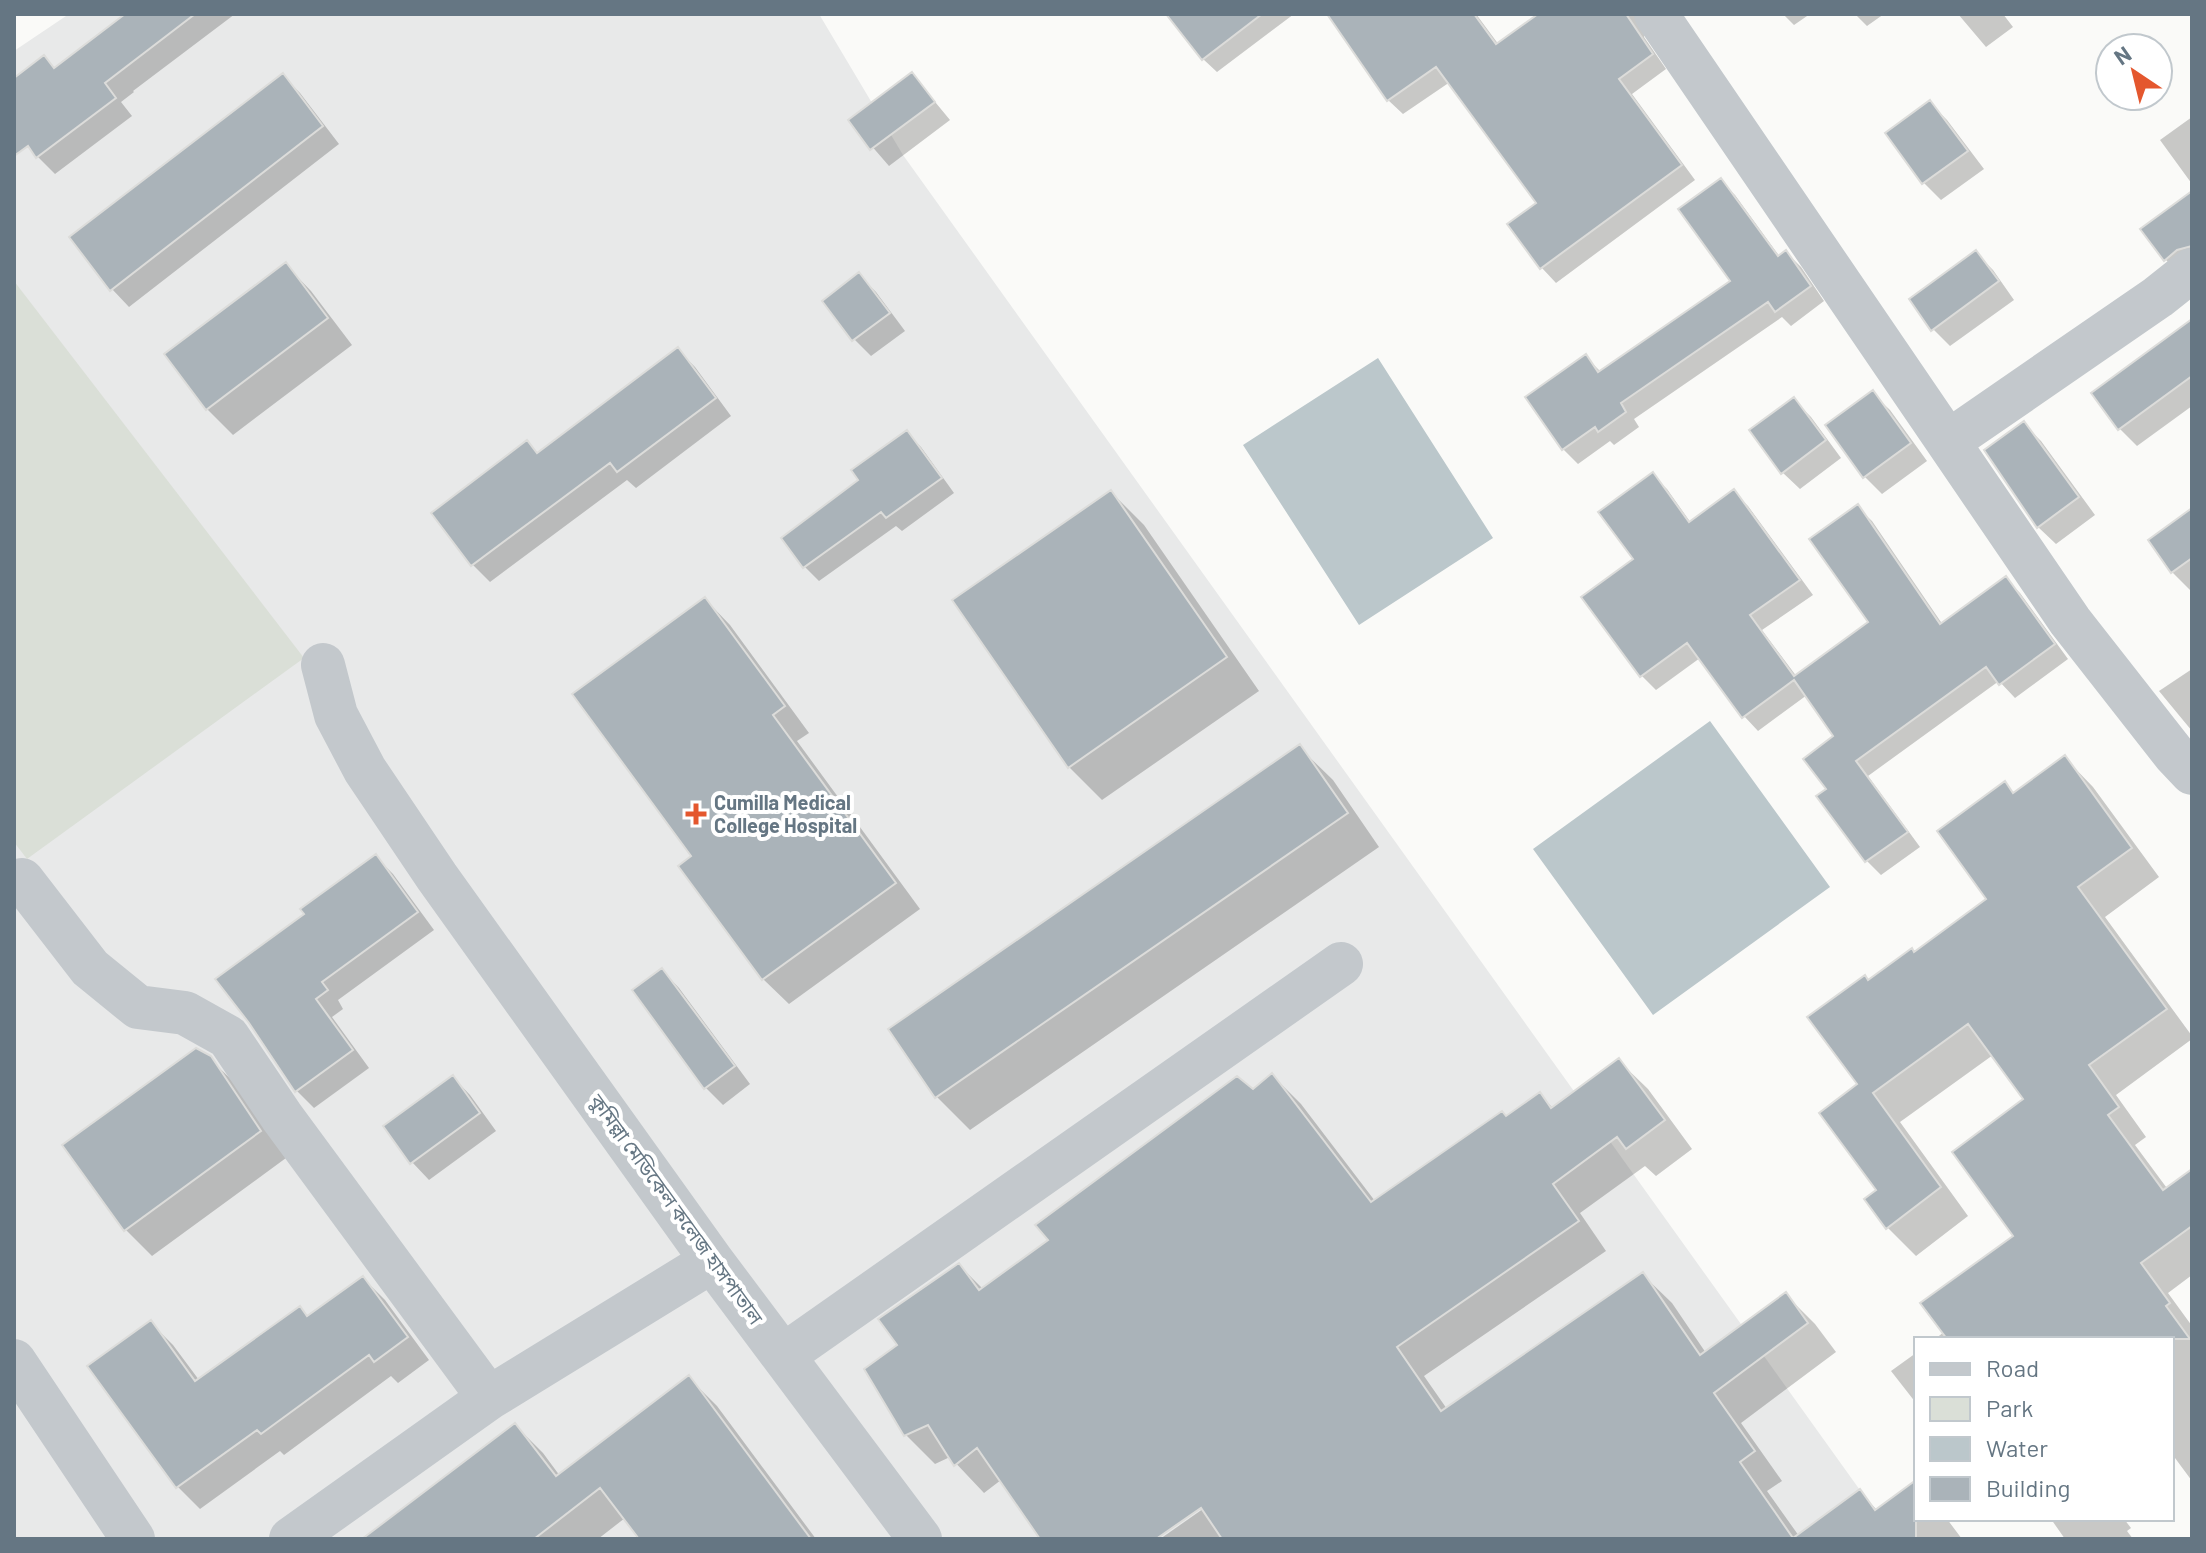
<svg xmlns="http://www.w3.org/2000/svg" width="2206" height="1553" font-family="Barlow,'Noto Sans Bengali',sans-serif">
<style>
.built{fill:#e8e9e9}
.green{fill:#dadfd7}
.water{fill:#bbc7cb}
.shadow{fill:#0003}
.building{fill:#aab3b9;stroke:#dcdcda;stroke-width:2}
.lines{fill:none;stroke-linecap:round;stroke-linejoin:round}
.minor{stroke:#c3c8cc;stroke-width:44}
.poi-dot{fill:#e4572e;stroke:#fff;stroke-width:3}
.labels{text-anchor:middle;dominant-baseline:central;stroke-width:8;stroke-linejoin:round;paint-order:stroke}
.poi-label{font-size:20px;font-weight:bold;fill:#657683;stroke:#fff;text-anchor:start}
.street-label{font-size:20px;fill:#657683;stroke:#fff}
</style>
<rect width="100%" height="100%" fill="#fafaf8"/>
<path class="built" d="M 69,14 L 819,14 L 903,155 L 1895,1539 L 14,1539 L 14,51 Z"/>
<path class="green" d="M 14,281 L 304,658 L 27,859 L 14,842 Z"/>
<path class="water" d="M 1378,358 L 1493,538 L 1359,625 L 1243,445 Z
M 1710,721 L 1830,887 L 1653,1015 L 1533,849 Z"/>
<path class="shadow" d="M 128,14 L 235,14 L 133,91 L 134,92 L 121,102 L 132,116 L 55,174 L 38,157 L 14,122 L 14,98 Z
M 1196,14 L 1294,14 L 1217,72 L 1203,59 Z
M 1330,14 L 1476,14 L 1499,45 L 1541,14 L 1651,14 L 1647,19 L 1644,37 L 1666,69 L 1632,94 L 1695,180 L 1556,283 L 1542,268 L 1509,224 L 1539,203 L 1450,82 L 1403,114 L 1388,100 Z
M 1783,14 L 1810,14 L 1794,25 Z
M 1855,14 L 1884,14 L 1867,26 Z
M 1958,14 L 2003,14 L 2013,27 L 1986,47 Z
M 912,74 L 950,120 L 889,166 L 850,121 Z
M 283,76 L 300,93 L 339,144 L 129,307 L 112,289 Z
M 1930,103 L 1947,120 L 1984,169 L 1941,200 L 1924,183 L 1887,134 Z
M 2192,117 L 2192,184 L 2160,140 Z
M 1721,181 L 1735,195 L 1780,257 L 1786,252 L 1801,267 L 1824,301 L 1791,326 L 1782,317 L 1634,419 L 1639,427 L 1614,445 L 1610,441 L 1578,464 L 1563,449 L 1586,357 L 1601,372 L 1733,282 Z
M 2192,194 L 2192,271 L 2183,277 L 2165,259 Z
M 1976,253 L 1993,270 L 2014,300 L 1950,346 L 1933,329 Z
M 286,265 L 311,291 L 352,345 L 233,435 L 207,409 L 167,355 Z
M 859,275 L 876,292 L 905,331 L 871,356 L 854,339 Z
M 2192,322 L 2192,406 L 2137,446 L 2120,429 L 2094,394 Z
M 678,350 L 695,367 L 731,416 L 636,488 L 627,480 L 490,582 L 473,565 L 434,513 L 527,443 L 539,454 Z
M 1872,393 L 1890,410 L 1927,461 L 1882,494 L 1864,476 Z
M 1794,400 L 1811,417 L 1841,458 L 1800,489 L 1782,472 Z
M 2024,424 L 2041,441 L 2095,515 L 2056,544 L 2038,527 Z
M 907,433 L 921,447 L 954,493 L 902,531 L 896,526 L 819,581 L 805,567 L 784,538 L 861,481 Z
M 1652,475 L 1667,489 L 1691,523 L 1734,492 L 1748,506 L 1813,595 L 1762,630 L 1797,677 L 1871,622 L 1857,507 L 1872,521 L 1943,625 L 2006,579 L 2020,593 L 2068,659 L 2015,698 L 1999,681 L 1868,776 L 1920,847 L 1881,875 L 1867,861 L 1819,796 L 1828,789 L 1836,737 L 1807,695 L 1758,731 L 1744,716 L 1700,658 L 1656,690 L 1642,676 L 1635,560 Z
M 1111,492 L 1144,525 L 1259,691 L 1102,800 L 1069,767 Z
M 2192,511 L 2192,591 L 2191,591 L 2172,572 Z
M 705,599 L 730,625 L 809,733 L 797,741 L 920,909 L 789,1004 L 763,979 L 693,857 Z
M 2192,669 L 2192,731 L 2159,691 Z
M 1299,747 L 1333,780 L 1379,847 L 970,1130 L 937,1097 Z
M 2065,758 L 2093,787 L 2159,877 L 2105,917 L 2192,1036 L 2192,1039 L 2116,1095 L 2146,1137 L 2135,1145 L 2192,1222 L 2192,1275 L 2168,1293 L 2192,1326 L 2192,1481 L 2175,1458 L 2172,1460 L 2172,1339 L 1935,1339 L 1944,1332 L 2016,1236 L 2026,1100 L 1993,1055 L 1900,1122 L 1968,1216 L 1916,1256 L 1888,1228 L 1878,1191 L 1860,1085 L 1869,982 L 1915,954 L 1989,900 L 2005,784 L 2015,794 Z
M 375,856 L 393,874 L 434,930 L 338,1000 L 343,1009 L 332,1017 L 369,1068 L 314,1108 L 297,1091 L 307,915 Z
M 662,970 L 679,988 L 750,1084 L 723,1105 L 705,1087 Z
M 209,1058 L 236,1084 L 286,1158 L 152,1256 L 126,1230 L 65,1146 Z
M 1619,1061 L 1648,1089 L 1692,1149 L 1656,1176 L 1645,1166 L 1580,1213 L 1606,1251 L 1424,1376 L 1447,1409 L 1643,1275 L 1672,1303 L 1706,1353 L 1786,1295 L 1815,1324 L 1836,1352 L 1741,1423 L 1782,1481 L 1767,1491 L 1799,1536 L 1860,1492 L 1878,1511 L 1916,1486 L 1916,1519 L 1947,1519 L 1962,1539 L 1160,1539 L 1210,1504 L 1208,1501 L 1153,1539 L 1042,1539 L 1001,1480 L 984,1493 L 950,1457 L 935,1464 L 906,1435 L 900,1346 L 959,1265 L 983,1289 L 1272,1075 L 1301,1104 L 1375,1201 L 1507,1118 L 1539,1094 L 1554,1109 Z
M 453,1077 L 470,1095 L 496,1131 L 429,1180 L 412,1162 Z
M 363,1278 L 385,1300 L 429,1360 L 398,1383 L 391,1376 L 284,1455 L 280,1451 L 200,1509 L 178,1487 L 90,1366 L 151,1323 L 173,1345 L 199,1380 L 299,1308 L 309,1318 Z
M 1916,1353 L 1916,1403 L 1891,1371 Z
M 689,1378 L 717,1406 L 816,1539 L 641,1539 L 625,1518 L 598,1539 L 365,1539 L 515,1425 L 543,1453 L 560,1476 Z
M 2051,1519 L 2124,1519 L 2131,1528 L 2127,1531 L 2133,1539 L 2065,1539 Z"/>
<path class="building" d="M 125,14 L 195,14 L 105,83 L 116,98 L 36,158 L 28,146 L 14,156 L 14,78 L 44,55 L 54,68 Z
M 1166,14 L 1262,14 L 1202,60 Z
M 1327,14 L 1474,14 L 1496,44 L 1538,14 L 1626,14 L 1653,54 L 1619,79 L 1682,165 L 1540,269 L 1507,224 L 1536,203 L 1436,67 L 1387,101 Z
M 912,72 L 935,102 L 870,150 L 848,120 Z
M 283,73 L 323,126 L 110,291 L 69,237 Z
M 1930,100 L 1968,151 L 1922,184 L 1885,133 Z
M 1721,178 L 1778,256 L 1786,250 L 1811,286 L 1775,312 L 1768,302 L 1621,403 L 1626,412 L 1598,432 L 1595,427 L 1562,450 L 1525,397 L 1586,354 L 1598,372 L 1730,281 L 1678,209 Z
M 2192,191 L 2192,246 L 2177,250 L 2164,261 L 2140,229 Z
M 1976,250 L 1999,281 L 1931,331 L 1909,299 Z
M 286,262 L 328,318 L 206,410 L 164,354 Z
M 859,272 L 890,313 L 852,341 L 822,301 Z
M 2192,319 L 2192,376 L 2118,430 L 2091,393 Z
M 678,347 L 716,398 L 617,472 L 610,463 L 471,566 L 431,513 L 527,440 L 537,453 Z
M 1873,390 L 1911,443 L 1863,478 L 1825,425 Z
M 1794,397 L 1826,440 L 1781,474 L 1749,430 Z
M 2024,421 L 2079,497 L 2037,528 L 1984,450 Z
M 907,430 L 942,478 L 886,518 L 881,512 L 803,568 L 781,538 L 858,480 L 851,470 Z
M 1653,472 L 1689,522 L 1734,489 L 1800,580 L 1750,615 L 1794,676 L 1868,622 L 1809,539 L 1858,504 L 1940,624 L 2006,576 L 2055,644 L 1999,685 L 1986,667 L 1856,761 L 1908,832 L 1865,862 L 1816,796 L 1826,789 L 1803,759 L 1833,736 L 1794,680 L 1742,718 L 1687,643 L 1640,677 L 1581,597 L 1633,559 L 1598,512 Z
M 1111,490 L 1227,657 L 1068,768 L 952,600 Z
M 2192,508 L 2192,558 L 2171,573 L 2148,540 Z
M 705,597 L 785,706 L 773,715 L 896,883 L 762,980 L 678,866 L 691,856 L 572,694 Z
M 1300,744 L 1348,813 L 935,1098 L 888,1029 Z
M 2065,755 L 2132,848 L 2078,887 L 2167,1009 L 2089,1065 L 2119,1107 L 2108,1115 L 2163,1190 L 2192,1169 L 2192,1226 L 2141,1263 L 2170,1303 L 2166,1306 L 2190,1339 L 1947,1339 L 1920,1303 L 2013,1236 L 1952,1152 L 2023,1099 L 1968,1024 L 1873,1093 L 1941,1187 L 1886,1229 L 1864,1199 L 1876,1190 L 1819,1113 L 1857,1084 L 1807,1017 L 1865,975 L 1868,980 L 1912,948 L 1914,952 L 1986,899 L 1937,831 L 2005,781 L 2013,793 Z
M 376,854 L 418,912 L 322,982 L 328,990 L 316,999 L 353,1050 L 295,1092 L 249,1023 L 215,979 L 304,914 L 300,909 Z
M 662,968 L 735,1066 L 704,1089 L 632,990 Z
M 196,1048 L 211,1056 L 261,1131 L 124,1231 L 62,1145 Z
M 1619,1058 L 1665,1120 L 1626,1149 L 1617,1137 L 1553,1184 L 1579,1221 L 1397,1347 L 1441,1411 L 1643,1272 L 1700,1355 L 1786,1292 L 1808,1323 L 1714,1393 L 1755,1451 L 1740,1462 L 1793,1538 L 1860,1489 L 1875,1510 L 1916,1480 L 1916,1539 L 1222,1539 L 1201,1508 L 1156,1539 L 1040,1539 L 977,1448 L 954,1466 L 928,1425 L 904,1436 L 864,1369 L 897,1345 L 878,1319 L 959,1263 L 979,1290 L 1048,1240 L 1035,1225 L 1237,1076 L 1253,1089 L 1272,1073 L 1371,1202 L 1502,1111 L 1506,1116 L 1540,1092 L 1551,1108 Z
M 453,1075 L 480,1113 L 410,1164 L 383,1126 Z
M 363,1276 L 408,1337 L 374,1362 L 369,1355 L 261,1434 L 257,1430 L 176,1488 L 87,1366 L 151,1320 L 195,1381 L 300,1306 L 307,1316 Z
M 689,1375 L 811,1539 L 639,1539 L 600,1488 L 534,1539 L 362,1539 L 515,1423 L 556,1476 Z"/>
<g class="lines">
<path class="minor" d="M 1656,14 L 2070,621 L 2175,755 L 2192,773
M 1949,441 L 2158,297 L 2192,270
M 323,665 L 336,715 L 365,770 L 437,877 L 712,1261 L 920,1539
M 22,880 L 90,968 L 138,1007 L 185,1013 L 228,1037 L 282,1117 L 489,1398
M 784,1355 L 1341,964
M 14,1361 L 133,1539
M 291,1539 L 489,1398 L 712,1261"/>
</g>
<path class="poi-dot" d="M692 802h8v8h8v8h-8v8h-8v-8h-8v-8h8z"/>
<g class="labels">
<g class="poi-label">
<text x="714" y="802">Cumilla Medical<tspan x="714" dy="23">College Hospital</tspan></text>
</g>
<g class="street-label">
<text transform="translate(677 1209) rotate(54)">কুমিল্লা মেডিকেল কলেজ হাসপাতাল</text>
</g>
</g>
<rect width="2206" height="1553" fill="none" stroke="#657683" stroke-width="32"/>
<rect x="1914" y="1337" width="260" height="184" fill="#ffffff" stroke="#c1c8cd" stroke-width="2"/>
<rect x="1930" y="1363" width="40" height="12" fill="#c3c8cc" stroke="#c1c8cd" stroke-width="2"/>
<text x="1986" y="1377" font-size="24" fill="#657683">Road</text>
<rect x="1930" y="1397" width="40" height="24" fill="#dadfd7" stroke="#c1c8cd" stroke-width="2"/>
<text x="1986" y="1417" font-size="24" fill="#657683">Park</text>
<rect x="1930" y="1437" width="40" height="24" fill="#bbc7cb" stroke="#c1c8cd" stroke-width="2"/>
<text x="1986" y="1457" font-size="24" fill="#657683">Water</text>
<rect x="1930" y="1477" width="40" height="24" fill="#aab3b9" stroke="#c1c8cd" stroke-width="2"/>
<text x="1986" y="1497" font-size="24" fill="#657683">Building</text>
<g transform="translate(2134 72) rotate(325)"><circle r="38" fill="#ffffff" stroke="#c1c8cd" stroke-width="2"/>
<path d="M0-6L14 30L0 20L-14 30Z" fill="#e4572e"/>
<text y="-12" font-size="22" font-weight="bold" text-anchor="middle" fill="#657683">N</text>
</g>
</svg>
